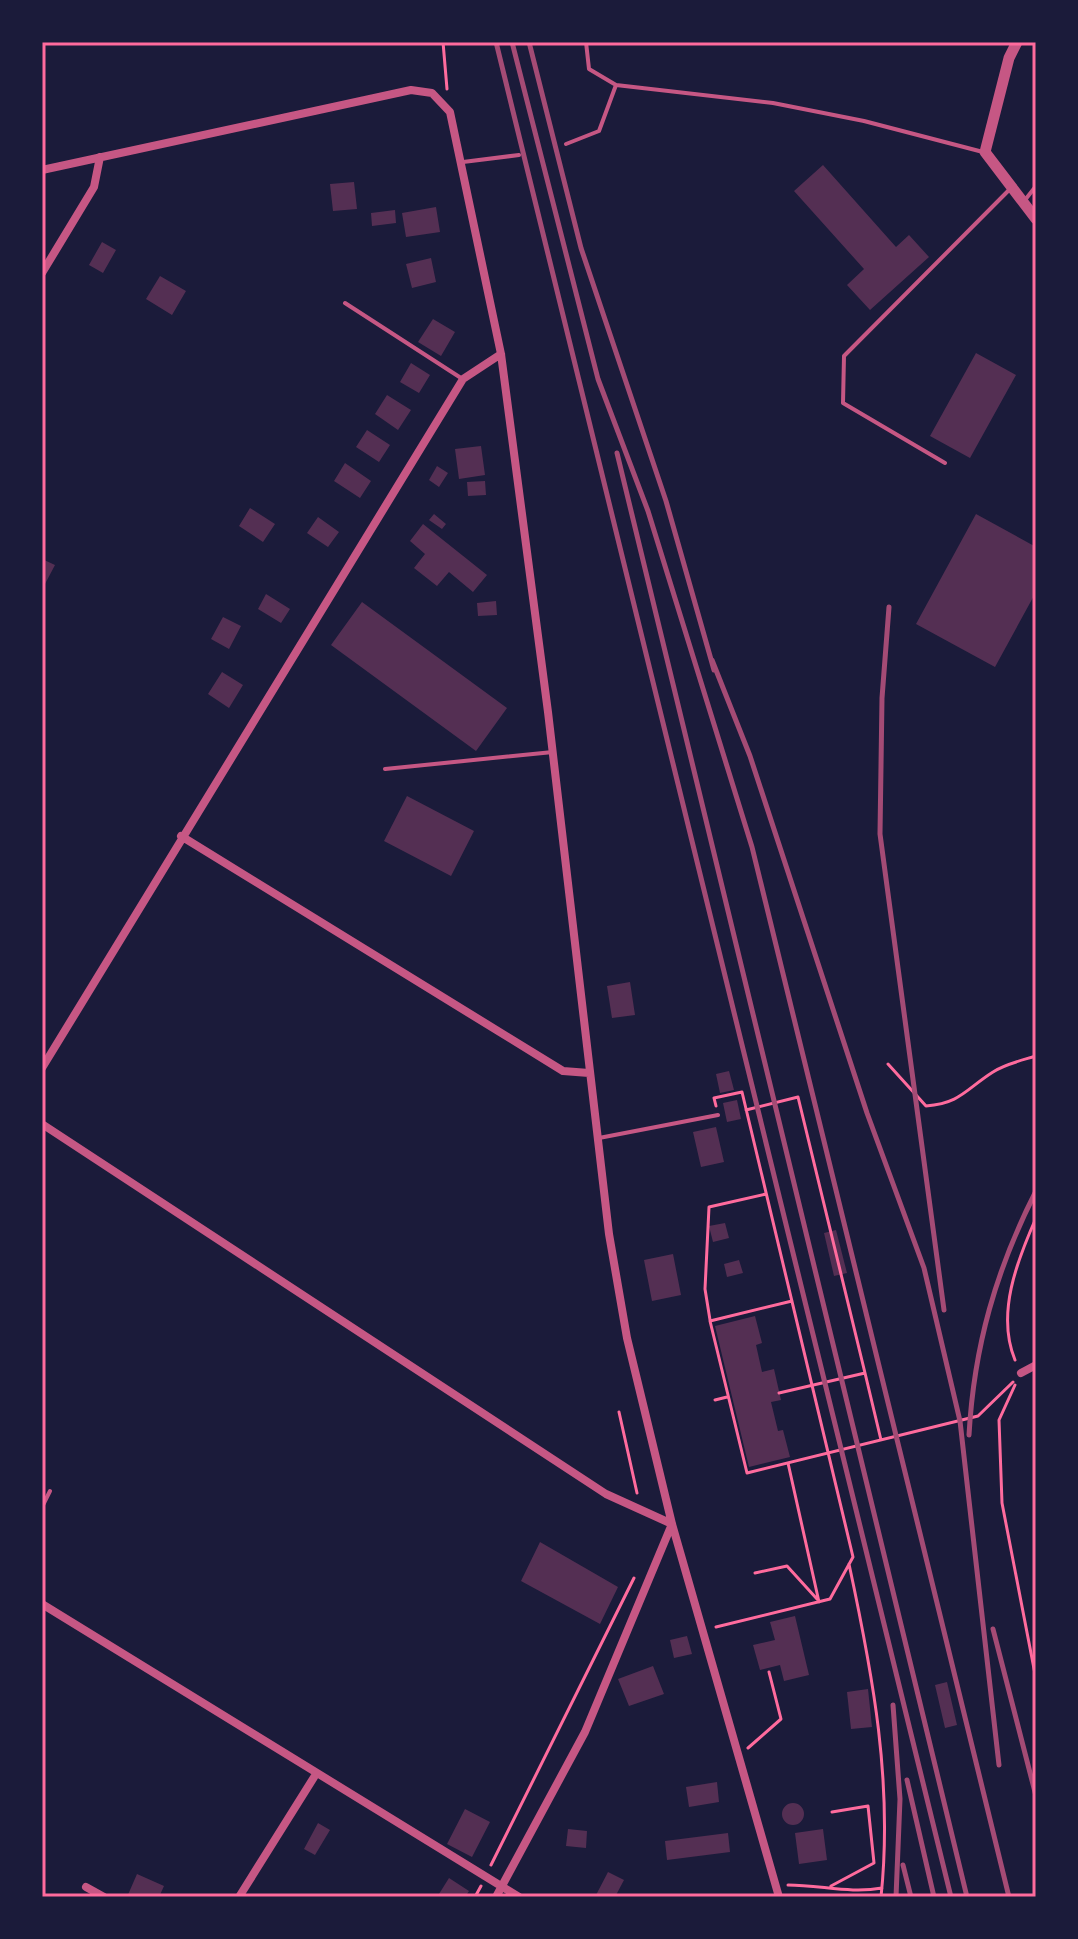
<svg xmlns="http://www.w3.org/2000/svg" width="1078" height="1939" font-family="'Fira Sans Condensed',sans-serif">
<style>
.building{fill:#542f53}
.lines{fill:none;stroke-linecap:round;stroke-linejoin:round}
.path{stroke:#ff6b9d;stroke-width:3}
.service{stroke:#c65784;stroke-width:4}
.minor{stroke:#c65784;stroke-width:8}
.tertiary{stroke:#c65784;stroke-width:11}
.rail{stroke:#a44b75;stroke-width:5}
.neatline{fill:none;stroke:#ff6b9d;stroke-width:3}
</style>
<rect width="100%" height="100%" fill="#1b1b3a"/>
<path class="building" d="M 823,165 L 896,247 L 909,235 L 929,257 L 870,310 L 847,285 L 864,269 L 794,191 Z
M 354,182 L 357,209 L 333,211 L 330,184 Z
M 436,207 L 440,232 L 406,237 L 402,213 Z
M 395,210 L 396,223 L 372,226 L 371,213 Z
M 102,242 L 116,250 L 103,273 L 89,265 Z
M 431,258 L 436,282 L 412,288 L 406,264 Z
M 160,276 L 186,291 L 172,315 L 146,299 Z
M 433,319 L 455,332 L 441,356 L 418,342 Z
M 976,353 L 1016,375 L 970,458 L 930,436 Z
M 411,363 L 430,375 L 419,393 L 400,382 Z
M 387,395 L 411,410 L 398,430 L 375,414 Z
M 367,430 L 390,445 L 379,462 L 356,447 Z
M 481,446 L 485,475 L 459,479 L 455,449 Z
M 345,463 L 371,481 L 360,498 L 334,481 Z
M 437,466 L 448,473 L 439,487 L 429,480 Z
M 485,481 L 486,495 L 468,496 L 467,482 Z
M 250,508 L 275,524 L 263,542 L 239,526 Z
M 434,514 L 446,524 L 442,529 L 429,520 Z
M 976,514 L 1036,547 L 1036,592 L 995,667 L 916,624 Z
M 318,517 L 339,532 L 328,547 L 307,533 Z
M 423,524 L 487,575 L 473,592 L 449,572 L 437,586 L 414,568 L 425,554 L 410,541 Z
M 42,559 L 55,565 L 45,584 L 42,582 Z
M 266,594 L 290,609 L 281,623 L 258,609 Z
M 496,601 L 497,615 L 478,616 L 477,603 Z
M 362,602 L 507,708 L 476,751 L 331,645 Z
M 223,617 L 241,626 L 229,649 L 211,639 Z
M 222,672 L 243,685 L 229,708 L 208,694 Z
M 407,796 L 474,831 L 451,876 L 384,841 Z
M 630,982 L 635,1015 L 612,1018 L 607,986 Z
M 729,1071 L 734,1090 L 720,1093 L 716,1074 Z
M 737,1100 L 741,1119 L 727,1122 L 723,1103 Z
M 716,1127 L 724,1162 L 701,1167 L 693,1132 Z
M 725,1223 L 729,1238 L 713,1242 L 709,1226 Z
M 836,1230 L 847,1273 L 834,1276 L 824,1233 Z
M 673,1254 L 681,1295 L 652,1301 L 644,1260 Z
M 739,1260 L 743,1273 L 727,1277 L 724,1264 Z
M 755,1316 L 762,1343 L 756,1345 L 762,1372 L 774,1369 L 781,1400 L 771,1402 L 778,1431 L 783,1430 L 790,1457 L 749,1467 L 715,1326 Z
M 540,1542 L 618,1587 L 600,1624 L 521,1581 Z
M 795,1616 L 809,1675 L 784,1681 L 780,1665 L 760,1670 L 753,1645 L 775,1640 L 770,1622 Z
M 687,1636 L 692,1654 L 674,1658 L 670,1640 Z
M 653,1666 L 664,1694 L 629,1706 L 618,1679 Z
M 947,1682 L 957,1725 L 945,1728 L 935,1685 Z
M 868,1689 L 872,1727 L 851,1729 L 847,1692 Z
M 717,1782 L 719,1802 L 689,1807 L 686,1787 Z
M782 1814a11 11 0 1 1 22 0a11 11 0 1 1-22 0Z
M 465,1809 L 490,1822 L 472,1857 L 447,1844 Z
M 318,1823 L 330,1830 L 315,1855 L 304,1849 Z
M 568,1829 L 587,1831 L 586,1848 L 566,1846 Z
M 823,1829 L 827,1860 L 799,1864 L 795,1833 Z
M 728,1833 L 730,1852 L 667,1860 L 665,1841 Z
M 608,1872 L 624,1880 L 615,1897 L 595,1897 Z
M 137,1874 L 164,1886 L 159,1897 L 127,1897 Z
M 449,1878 L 469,1891 L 465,1897 L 439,1894 Z"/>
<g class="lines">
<path class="path" d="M 443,42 L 447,89
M 888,1064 L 926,1106 C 961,1103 966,1089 993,1072 C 1005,1064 1023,1060 1036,1056
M 746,1110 L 798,1097 L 865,1373 L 779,1393
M 792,1301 L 710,1321 L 747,1473 L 978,1416 L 1013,1382
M 710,1320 L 705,1289 L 709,1207 L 766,1194
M 1015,1360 C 996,1314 1017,1261 1036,1218
M 865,1373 L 881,1440
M 1015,1385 L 999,1420 L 1002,1503 L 1036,1679
M 715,1400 L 727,1397
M 619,1412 L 637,1493
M 788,1463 L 819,1602
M 849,1564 C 873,1676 893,1783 881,1897
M 755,1573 L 787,1566 L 817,1599
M 716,1627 L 830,1599 L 853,1557 L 742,1092 L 714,1098 L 716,1106
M 748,1748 L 781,1719 L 769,1672
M 491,1865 L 634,1578
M 788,1885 C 821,1885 850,1894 882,1888
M 831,1886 L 874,1863 L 868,1806 L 832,1812
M 475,1897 L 481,1886"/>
<path class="service" d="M 586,42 L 589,69 L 616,85
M 566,144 L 599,131 L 616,85 L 773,103 L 864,121 L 983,152
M 463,162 L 519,155
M 1025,200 L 1036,186
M 345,303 L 461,378
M 945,463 L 843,403 L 844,356 L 1010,189
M 385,769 L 553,752
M 599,1138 L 718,1115
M 42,1507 L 50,1491"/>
<path class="minor" d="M 42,170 L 411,90 L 432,93 L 450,112 L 501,354 L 548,712 L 609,1234 L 627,1338 L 672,1524 L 779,1897
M 42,273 L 94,187 L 100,157
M 181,836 L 563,1071 L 589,1073
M 42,1068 L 463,379 L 501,354
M 42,1124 L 606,1494 L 672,1524 L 585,1732 L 496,1897
M 1021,1373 L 1036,1365
M 42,1604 L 519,1897
M 86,1887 L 104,1897
M 239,1897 L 316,1774"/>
<path class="tertiary" d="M 1017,42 L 1009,58 L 985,152 L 1036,219"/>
<path class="rail" d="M 496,42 L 951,1897
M 512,42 L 598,379 L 648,511 L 752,847 L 1009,1897
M 529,42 L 581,248 L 666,501 L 714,670
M 617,453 L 967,1897
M 889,607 L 882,698 L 880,834 L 944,1310
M 712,660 L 750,756 L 867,1113 L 924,1268 L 960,1421 L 999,1765
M 969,1435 C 974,1346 996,1270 1036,1191
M 993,1629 L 1036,1796
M 893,1705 L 900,1799 L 896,1897
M 907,1780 L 934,1897
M 903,1865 L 911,1897"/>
</g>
<rect width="1078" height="1939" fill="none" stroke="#1b1b3a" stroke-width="88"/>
<rect x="44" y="44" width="990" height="1851" class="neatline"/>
</svg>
